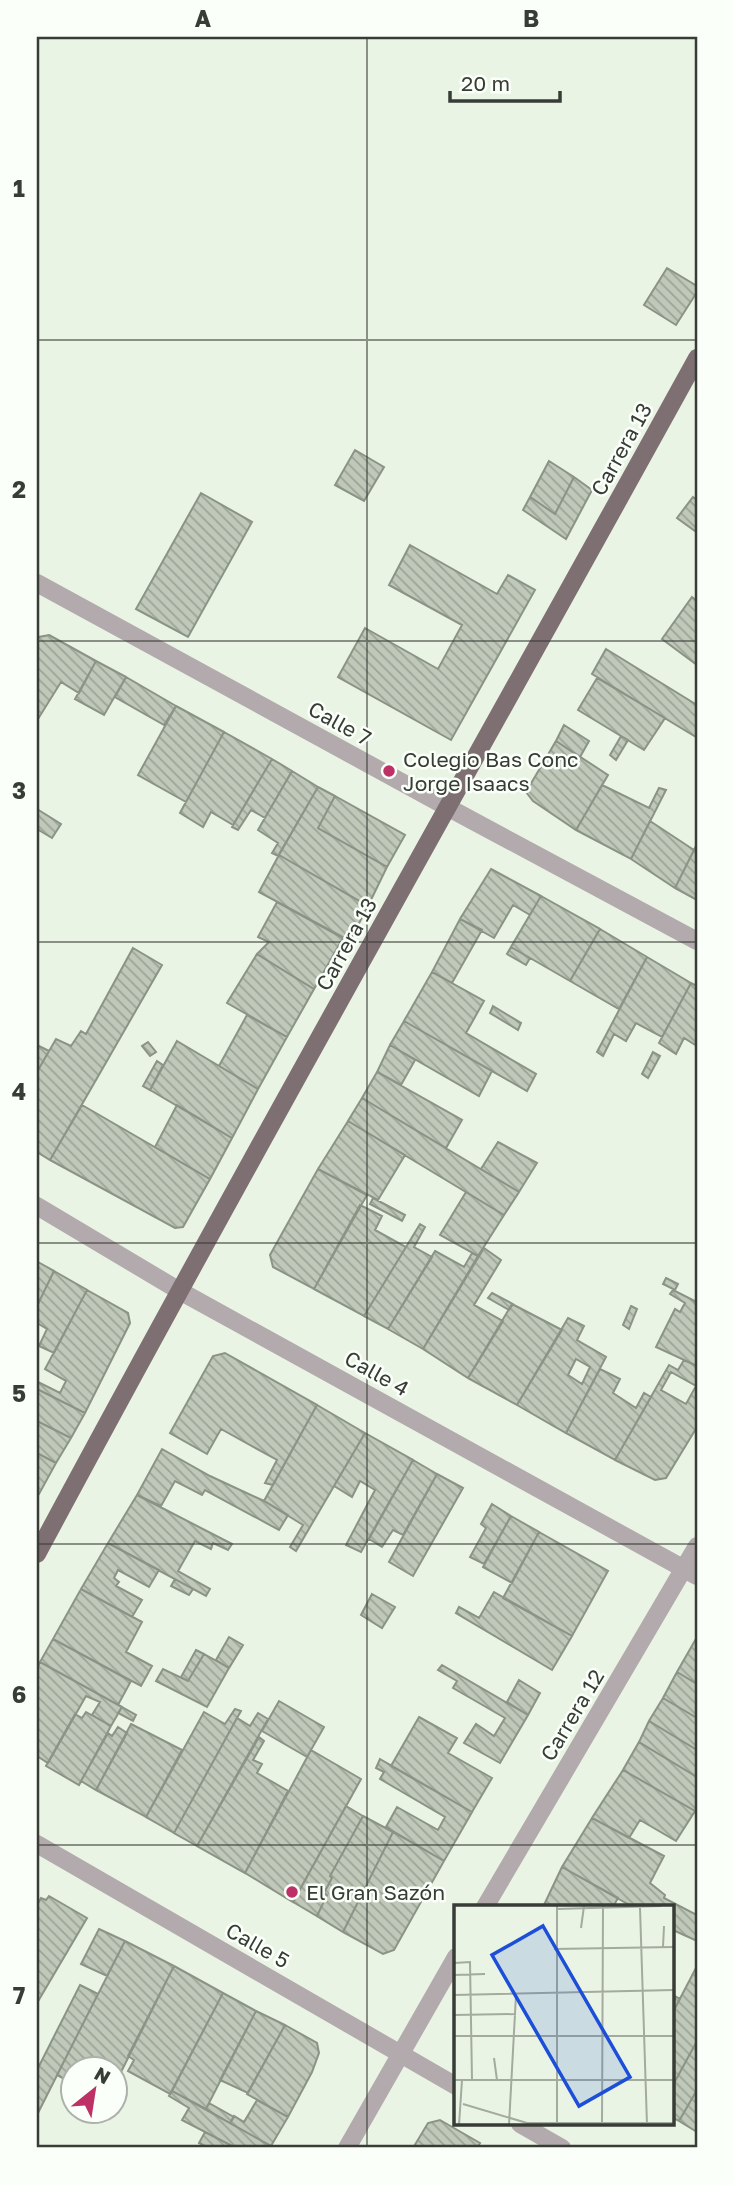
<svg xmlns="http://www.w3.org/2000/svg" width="734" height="2185" font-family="'Golos Text',sans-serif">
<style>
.building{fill:url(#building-back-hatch);stroke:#8a9385;stroke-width:2;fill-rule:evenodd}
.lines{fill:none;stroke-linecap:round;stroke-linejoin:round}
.minor{stroke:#b2aaac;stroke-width:18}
.major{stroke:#7e6f73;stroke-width:18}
.grid{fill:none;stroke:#383c36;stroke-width:2;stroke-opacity:0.55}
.poi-dot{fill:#bd3167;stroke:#fbfff9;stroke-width:2.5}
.labels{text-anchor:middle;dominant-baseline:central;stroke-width:5;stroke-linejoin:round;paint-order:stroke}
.street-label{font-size:21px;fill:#383c36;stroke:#fbfff9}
.poi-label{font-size:21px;fill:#383c36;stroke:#fbfff9;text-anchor:start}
.inset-road{fill:none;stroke:#a3aa9e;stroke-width:2}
.view{fill:#1d4ed8;fill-opacity:0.15;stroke:#1d4ed8;stroke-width:3.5}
.inset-edge{fill:none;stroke:#383c36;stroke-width:3.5}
.neatline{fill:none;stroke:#383c36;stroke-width:2.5}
.grid-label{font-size:23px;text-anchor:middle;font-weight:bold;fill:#383c36}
</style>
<defs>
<pattern id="building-back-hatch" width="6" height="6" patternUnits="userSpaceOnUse" patternTransform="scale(1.75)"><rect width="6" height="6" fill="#bfc8b9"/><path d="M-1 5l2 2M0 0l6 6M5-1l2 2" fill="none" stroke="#9ca497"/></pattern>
</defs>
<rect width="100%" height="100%" fill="#eaf4e4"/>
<path class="building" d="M 667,268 L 697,286 L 697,292 L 676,325 L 644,305 Z
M 355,450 L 384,467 L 364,501 L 335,485 Z
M 549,461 L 574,477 L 555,514 L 530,497 Z
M 574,477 L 592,490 L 566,539 L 523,510 L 530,497 L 555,514 Z
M 201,493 L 252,522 L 188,637 L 136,609 Z
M 693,497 L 697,500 L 697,528 L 695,531 L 677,518 Z
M 410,545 L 497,594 L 508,575 L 535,590 L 451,740 L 338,677 L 365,628 L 438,669 L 462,625 L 389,585 Z
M 692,597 L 697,601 L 697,665 L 662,639 Z
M 49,635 L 96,661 L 79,693 L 61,682 L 38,719 L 37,718 L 37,641 L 39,637 Z
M 606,649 L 697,705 L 696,737 L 592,674 Z
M 96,661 L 126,677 L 104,715 L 75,699 Z
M 126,677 L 176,706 L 164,725 L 115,697 Z
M 597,678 L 665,718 L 644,750 L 578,710 Z
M 176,706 L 224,732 L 186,802 L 138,775 Z
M 564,725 L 589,741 L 580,757 L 556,741 Z
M 224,732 L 272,759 L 233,825 L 211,812 L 203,827 L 180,813 Z
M 621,736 L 628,740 L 616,760 L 610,755 Z
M 556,741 L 608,775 L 576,830 L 533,801 L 526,792 Z
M 272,759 L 292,771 L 265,818 L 251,810 L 238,830 L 232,827 Z
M 292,771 L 318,787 L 278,856 L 272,853 L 278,843 L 258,830 Z
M 602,785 L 649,808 L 659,788 L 666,790 L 631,859 L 576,830 Z
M 318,787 L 335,796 L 318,828 L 387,867 L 368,906 L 279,855 Z
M 335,796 L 405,835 L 387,867 L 318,828 Z
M 37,809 L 61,824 L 52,838 L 37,829 Z
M 650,821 L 694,850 L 675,888 L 631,859 Z
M 697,844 L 697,900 L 675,888 Z
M 279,855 L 368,906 L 350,941 L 259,892 Z
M 491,869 L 541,896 L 530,915 L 513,905 L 494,938 L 460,919 Z
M 541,896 L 600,929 L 570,981 L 511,947 Z
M 277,902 L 343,938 L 314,989 L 257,954 L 269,942 L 258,937 Z
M 460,919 L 482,930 L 452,983 L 432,972 Z
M 600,929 L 647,957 L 619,1009 L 570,981 Z
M 511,947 L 530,958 L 526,965 L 507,954 Z
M 133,948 L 162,965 L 50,1160 L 37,1152 L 37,1072 L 56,1039 L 71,1046 L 81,1031 L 86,1034 Z
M 257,954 L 314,989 L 287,1037 L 227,1003 Z
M 647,957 L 691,983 L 662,1037 L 636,1023 L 626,1041 L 614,1034 L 603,1056 L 597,1052 Z
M 432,972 L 484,1001 L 466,1033 L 536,1074 L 527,1091 L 404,1021 Z
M 691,983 L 697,986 L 697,1046 L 684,1038 L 676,1054 L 659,1043 Z
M 493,1006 L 521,1023 L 518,1030 L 490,1013 Z
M 247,1015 L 287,1037 L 258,1089 L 219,1066 Z
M 404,1021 L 492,1071 L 479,1096 L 390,1045 Z
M 177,1041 L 258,1089 L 232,1138 L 150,1090 Z
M 148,1042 L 156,1052 L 150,1056 L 142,1046 Z
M 37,1045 L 49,1051 L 37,1072 Z
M 390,1045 L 415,1060 L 401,1085 L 377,1072 Z
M 653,1052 L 660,1056 L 648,1078 L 642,1074 Z
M 157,1061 L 163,1065 L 150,1090 L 143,1086 Z
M 377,1072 L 462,1120 L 446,1148 L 362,1098 Z
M 362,1098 L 519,1192 L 504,1215 L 348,1121 Z
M 82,1105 L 210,1179 L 183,1227 L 175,1228 L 50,1160 Z
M 177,1105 L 232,1138 L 210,1179 L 155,1147 Z
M 348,1121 L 405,1155 L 378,1200 L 318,1169 Z
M 498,1142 L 537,1163 L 519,1192 L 481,1169 Z
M 318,1169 L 367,1195 L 314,1289 L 273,1267 L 270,1255 Z
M 466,1192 L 504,1215 L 478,1256 L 440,1235 Z
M 373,1198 L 405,1215 L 402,1221 L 370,1204 Z
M 360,1205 L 382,1216 L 375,1230 L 406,1247 L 364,1316 L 314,1289 Z
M 420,1224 L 425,1227 L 414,1247 L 432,1257 L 388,1329 L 364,1316 Z
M 484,1248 L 501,1260 L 474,1305 L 503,1321 L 468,1378 L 423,1349 Z
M 435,1251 L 464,1267 L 472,1253 L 478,1256 L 423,1349 L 388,1329 Z
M 38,1262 L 54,1271 L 37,1306 L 37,1264 Z
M 54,1271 L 87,1290 L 54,1353 L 39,1346 L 47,1329 L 37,1323 L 37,1306 Z
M 666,1278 L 678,1284 L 675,1290 L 663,1284 Z
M 87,1290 L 128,1313 L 130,1323 L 85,1413 L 37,1389 L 37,1385 L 38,1382 L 60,1393 L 66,1381 L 45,1369 Z
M 673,1290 L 697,1302 L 697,1366 L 656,1347 L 675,1309 L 680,1312 L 685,1303 L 670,1294 Z
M 492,1293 L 513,1304 L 509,1310 L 488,1298 Z
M 512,1304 L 562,1330 L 517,1405 L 468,1378 Z
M 631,1306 L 637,1309 L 629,1329 L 623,1325 Z
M 568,1318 L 584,1326 L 577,1340 L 606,1357 L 566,1433 L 517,1405 ZM 576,1359 L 590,1367 L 582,1384 L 568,1375 Z
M 225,1353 L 317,1405 L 273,1485 L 265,1483 L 277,1460 L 221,1429 L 207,1454 L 170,1433 L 213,1356 Z
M 684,1360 L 697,1366 L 697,1427 L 666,1478 L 655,1480 L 615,1460 L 669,1365 L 678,1370 ZM 671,1372 L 696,1386 L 686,1404 L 661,1390 Z
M 600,1369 L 620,1379 L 613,1393 L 636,1408 L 644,1393 L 651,1397 L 615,1460 L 566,1433 Z
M 37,1389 L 85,1413 L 71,1438 L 37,1421 Z
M 317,1405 L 365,1433 L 296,1551 L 290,1547 L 303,1525 L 264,1501 Z
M 37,1421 L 71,1438 L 56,1463 L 37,1453 Z
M 365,1433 L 413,1460 L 361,1552 L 346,1545 L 375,1490 L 360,1481 L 352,1497 L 334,1486 Z
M 162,1449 L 210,1476 L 264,1501 L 288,1515 L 279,1530 L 205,1490 L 202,1495 L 175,1481 L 161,1506 L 137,1495 Z
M 37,1453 L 56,1463 L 39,1494 L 37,1493 Z
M 413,1460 L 437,1474 L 403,1535 L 393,1530 L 382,1547 L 369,1539 Z
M 437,1474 L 463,1488 L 413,1576 L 389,1562 Z
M 137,1495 L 232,1544 L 228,1550 L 213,1543 L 211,1549 L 195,1541 L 178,1571 L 210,1589 L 206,1596 L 108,1543 Z
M 492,1504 L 511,1516 L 484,1564 L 470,1557 L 486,1528 L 481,1524 Z
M 511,1516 L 539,1532 L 512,1583 L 483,1567 Z
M 539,1532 L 608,1571 L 572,1636 L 503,1598 Z
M 108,1543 L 159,1570 L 149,1587 L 118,1570 L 114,1578 L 119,1582 L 116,1586 L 142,1600 L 132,1617 L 81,1589 Z
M 175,1579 L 193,1589 L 189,1595 L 171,1586 Z
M 81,1589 L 142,1622 L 126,1652 L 152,1666 L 141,1686 L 53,1639 Z
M 494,1592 L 572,1636 L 552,1670 L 456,1613 L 459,1607 L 479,1618 Z
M 372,1594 L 395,1607 L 382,1628 L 361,1615 Z
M 229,1637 L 243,1645 L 229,1668 L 216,1660 Z
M 697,1637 L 697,1684 L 677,1672 Z
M 53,1639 L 131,1681 L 118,1705 L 40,1662 Z
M 196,1650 L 204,1654 L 188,1681 L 181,1677 Z
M 204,1654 L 229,1668 L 207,1707 L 156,1681 L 163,1669 L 188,1681 Z
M 40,1662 L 122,1707 L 111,1726 L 92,1715 L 100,1702 L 86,1696 L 48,1763 L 37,1756 L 37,1668 Z
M 442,1665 L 528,1715 L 500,1763 L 464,1743 L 476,1724 L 494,1736 L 505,1718 L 453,1688 L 457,1681 L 438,1670 Z
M 677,1672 L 697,1684 L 697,1718 L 663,1698 Z
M 519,1680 L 540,1693 L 528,1715 L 507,1702 Z
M 663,1698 L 697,1718 L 697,1750 L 649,1721 Z
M 279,1701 L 324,1727 L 307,1757 L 262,1731 Z
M 122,1707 L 136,1715 L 133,1721 L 118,1713 Z
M 235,1709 L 241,1711 L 237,1718 L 174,1833 L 146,1817 L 204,1712 L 225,1724 Z
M 86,1712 L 111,1726 L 79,1785 L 46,1766 L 75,1714 L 82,1718 Z
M 258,1713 L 268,1719 L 197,1846 L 174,1833 L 237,1718 L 250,1726 Z
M 419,1717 L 457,1738 L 448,1753 L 492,1778 L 472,1812 L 391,1766 Z
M 649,1721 L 697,1750 L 697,1777 L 639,1742 Z
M 131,1724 L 182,1750 L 146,1817 L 96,1790 Z
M 118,1727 L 127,1733 L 96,1790 L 81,1781 L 108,1733 L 112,1736 Z
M 259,1737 L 264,1741 L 253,1760 L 262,1764 L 257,1773 L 288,1791 L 245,1873 L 197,1846 Z
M 639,1742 L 697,1777 L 697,1812 L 623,1770 Z
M 311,1750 L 361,1779 L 293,1902 L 245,1873 Z
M 380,1759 L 472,1812 L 444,1861 L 386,1827 L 397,1807 L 438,1830 L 445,1817 L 380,1779 L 384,1772 L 376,1768 Z
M 623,1770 L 695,1811 L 676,1841 L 640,1820 L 629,1838 L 592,1818 Z
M 346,1806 L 363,1816 L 330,1876 L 332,1878 L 324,1893 L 327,1895 L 317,1916 L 293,1902 Z
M 363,1816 L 393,1832 L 343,1932 L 317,1916 L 327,1895 L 324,1893 L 332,1878 L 330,1876 Z
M 592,1818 L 664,1856 L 650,1883 L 665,1895 L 664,1898 L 697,1915 L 697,1941 L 673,1930 L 673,1907 L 633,1907 L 562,1867 Z
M 393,1832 L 444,1861 L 394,1950 L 383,1954 L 343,1932 Z
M 562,1867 L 618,1898 L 613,1907 L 543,1907 Z
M 49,1896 L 87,1918 L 37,2003 L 37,1905 L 41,1898 L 46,1900 Z
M 99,1929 L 125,1941 L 107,1976 L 81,1964 Z
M 125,1941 L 174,1966 L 116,2082 L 116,2070 L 74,2070 L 74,2084 L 57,2075 Z
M 174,1966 L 223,1993 L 170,2094 L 128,2071 L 134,2060 L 128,2056 Z
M 697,1966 L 697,2041 L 673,2085 L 673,2012 Z
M 80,1985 L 98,1994 L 37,2115 L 37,2070 Z
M 223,1993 L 256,2011 L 206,2109 L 172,2091 Z
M 673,1995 L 680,1999 L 673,2012 Z
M 256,2011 L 285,2025 L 248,2093 L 220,2080 Z
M 285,2025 L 317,2043 L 319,2053 L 312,2072 L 288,2117 L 247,2094 Z
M 697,2041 L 697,2090 L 679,2121 L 673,2118 L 673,2085 Z
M 697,2090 L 697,2132 L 679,2121 Z
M 172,2091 L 271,2146 L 270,2148 L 236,2148 L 182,2120 L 189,2108 L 169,2096 Z
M 257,2100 L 288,2117 L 271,2146 L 230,2123 L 234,2116 L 244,2122 Z
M 209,2103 L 234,2117 L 230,2123 L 206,2109 Z
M 440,2120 L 480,2143 L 477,2148 L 413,2148 L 428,2123 Z
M 205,2132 L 236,2148 L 209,2148 L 199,2143 Z"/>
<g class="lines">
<path class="minor" d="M 37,583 L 449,808 L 697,941
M 37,1206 L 178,1290 L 697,1576
M 37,1844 L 456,2086
M 485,1907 L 697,1546
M 520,2124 L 562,2148
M 347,2148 L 456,1957"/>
<path class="major" d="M 37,1554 C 252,1153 477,757 697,358"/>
</g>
<path class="grid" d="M 367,37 L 367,2148M 37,340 L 697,340M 37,641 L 697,641M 37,942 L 697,942M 37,1243 L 697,1243M 37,1544 L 697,1544M 37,1845 L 697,1845"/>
<g class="poi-dot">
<circle cx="389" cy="771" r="7"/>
<circle cx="292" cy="1892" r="7"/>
</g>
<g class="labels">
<g class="street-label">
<text transform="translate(621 449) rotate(-61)">Carrera 13</text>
<text transform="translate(340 723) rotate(29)">Calle 7</text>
<text transform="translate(346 944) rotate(-61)">Carrera 13</text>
<text transform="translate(377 1373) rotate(29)">Calle 4</text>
<text transform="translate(572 1715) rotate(-59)">Carrera 12</text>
<text transform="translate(258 1945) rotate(30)">Calle 5</text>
</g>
<g class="poi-label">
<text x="403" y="759">Colegio Bas Conc<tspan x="403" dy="24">Jorge Isaacs</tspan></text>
<text x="306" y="1892">El Gran Sazón</text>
</g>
</g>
<g transform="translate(454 1905)">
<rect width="220" height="220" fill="#eaf4e4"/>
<path class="inset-road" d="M 186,3 L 193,220M 102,4 L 207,1M 127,23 L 130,1M 209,42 L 210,21M 100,44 L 220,42M 0,58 L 16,57 L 18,175M 0,70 L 31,69M 0,90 L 220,85M 0,110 L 62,109M 0,131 L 220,131M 40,153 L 43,175M 0,175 L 220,175M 9,199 L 73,218 L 220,218M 5,220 L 8,175M 55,220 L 62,90M 103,220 L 103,1M 148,220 L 149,1"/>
<path class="view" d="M 89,21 L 176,172 L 125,201 L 38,50 Z"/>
<rect width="220" height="220" class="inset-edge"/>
</g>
<rect width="734" height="2185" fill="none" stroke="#fbfff9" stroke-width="77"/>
<g transform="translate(94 2090) rotate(30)"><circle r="33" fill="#fbfff9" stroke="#adb1ab" stroke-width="2"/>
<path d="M0-5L12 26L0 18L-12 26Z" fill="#bd3167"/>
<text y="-10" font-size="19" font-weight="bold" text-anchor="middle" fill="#383c36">N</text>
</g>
<path d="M450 91v10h110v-10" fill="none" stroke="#383c36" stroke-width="3.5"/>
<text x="461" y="91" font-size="21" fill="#383c36" stroke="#fbfff9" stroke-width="5" paint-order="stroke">20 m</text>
<rect x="38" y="38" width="658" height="2108" class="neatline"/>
<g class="grid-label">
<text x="203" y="27">A</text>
<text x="531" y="27">B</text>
<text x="19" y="197">1</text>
<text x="19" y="498">2</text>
<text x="19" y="799">3</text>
<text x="19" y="1100">4</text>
<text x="19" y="1402">5</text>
<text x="19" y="1703">6</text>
<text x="19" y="2004">7</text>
</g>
</svg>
